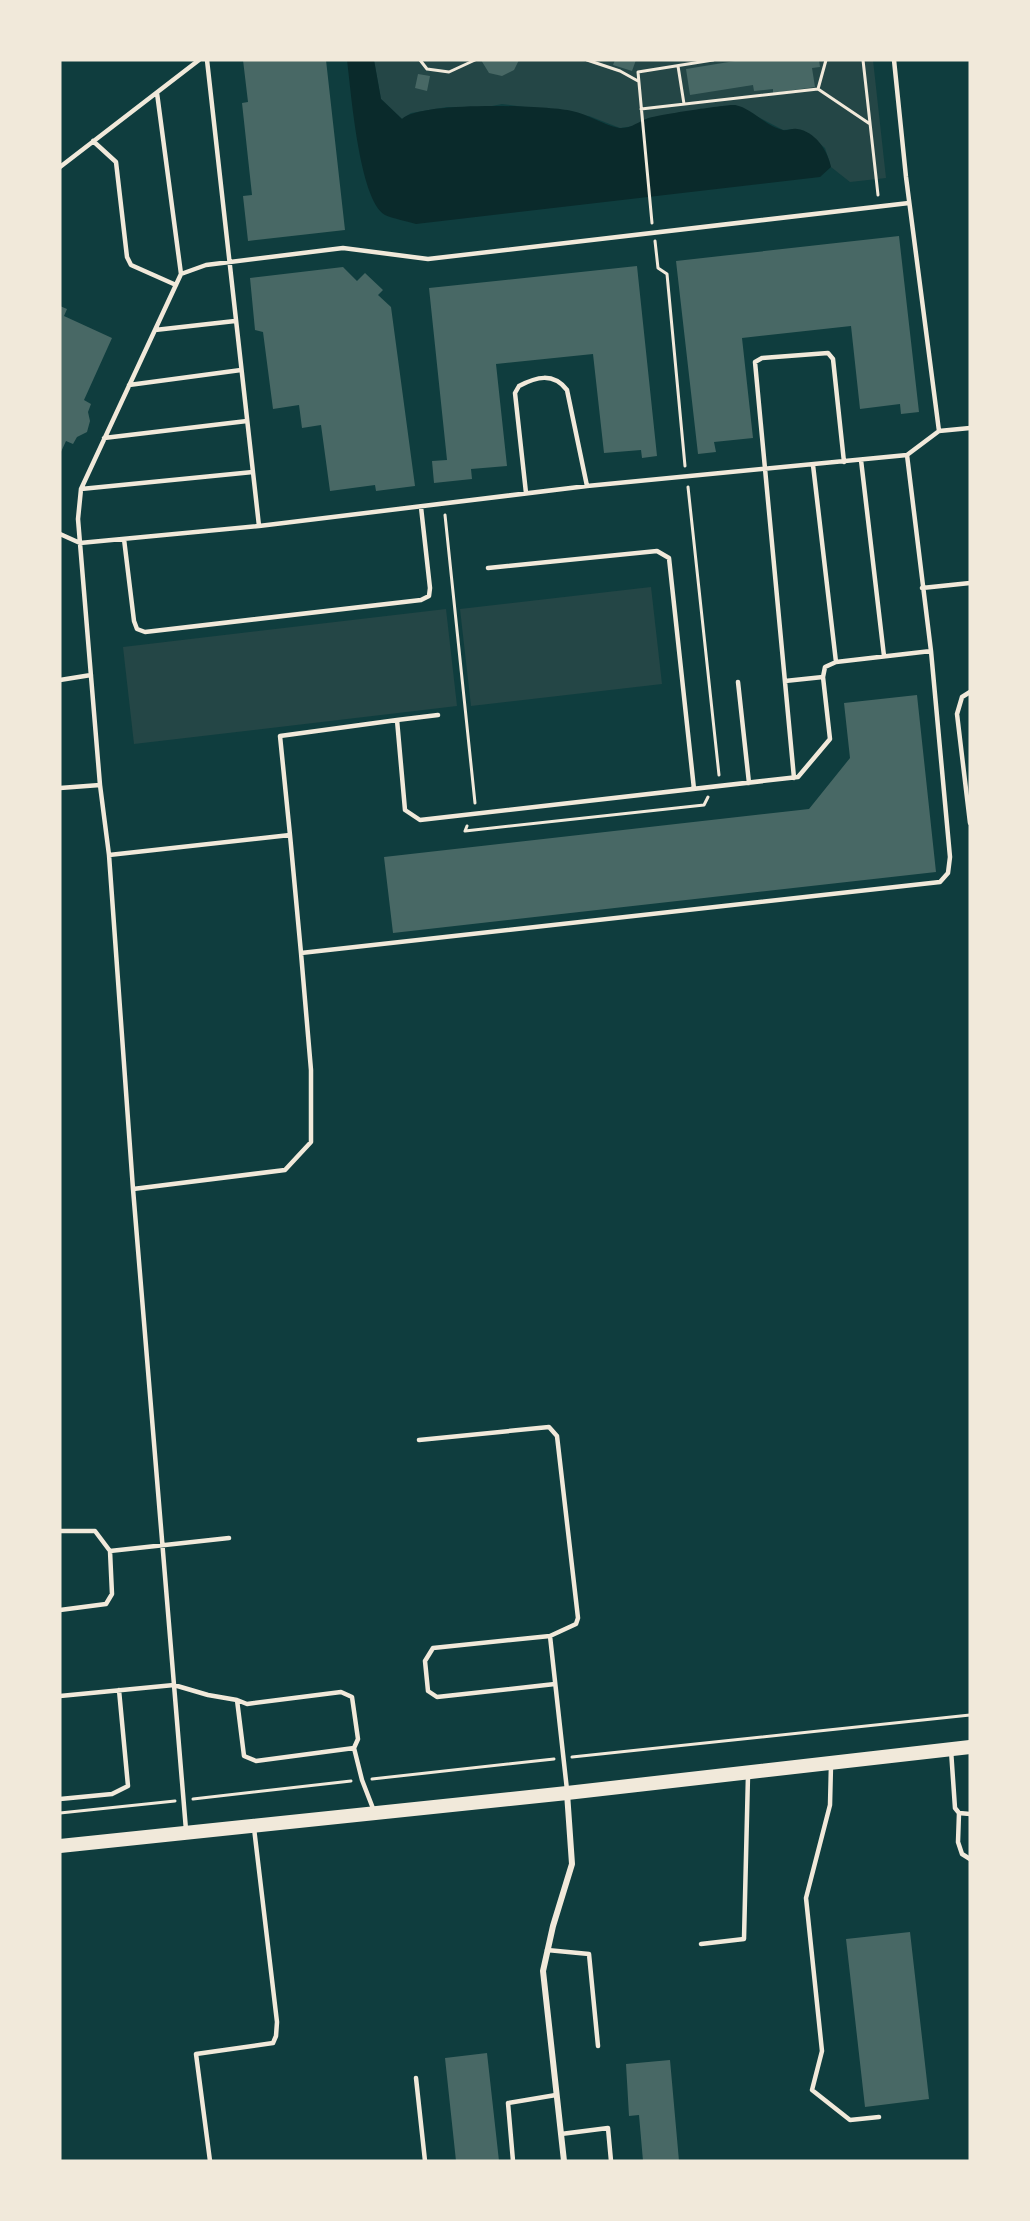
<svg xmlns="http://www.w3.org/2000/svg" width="1030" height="2221" font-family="Helvetica,sans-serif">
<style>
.green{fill:#244646}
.water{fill:#0a2a2b}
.building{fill:#486865}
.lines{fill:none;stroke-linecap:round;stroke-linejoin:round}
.path{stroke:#f1e9da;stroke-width:3}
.service{stroke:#f1e9da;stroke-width:4.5}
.minor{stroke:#f1e9da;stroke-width:6}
.primary{stroke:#f1e9da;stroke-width:14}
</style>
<rect width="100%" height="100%" fill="#0f3d3e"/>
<path class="green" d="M 374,60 L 873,60 L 886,178 L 850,182 L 831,167 L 825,148 L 807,133 L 797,129 L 783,130 L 735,105 L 648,118 L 634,126 L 620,128 L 589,116 L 502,104 L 482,108 L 447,107 L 411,113 L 402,119 L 381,99 Z
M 651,587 L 662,684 L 471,706 L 460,609 Z
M 446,609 L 457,706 L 134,744 L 123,647 Z"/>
<path class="water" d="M 347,60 L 374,60 L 381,99 L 402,119 C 419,101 545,105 572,111 C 588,114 603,125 619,128 C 631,129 639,121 649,118 C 657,115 728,104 735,105 C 752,108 766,127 783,130 C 787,131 792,128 797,129 C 815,131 828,151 831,167 L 820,177 L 416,224 C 407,221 394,219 385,215 C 359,200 351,90 347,60 Z"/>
<path class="building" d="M 243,60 L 326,60 L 345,230 L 248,241 L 243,196 L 252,195 L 242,103 L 248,102 Z
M 481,60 L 519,60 L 514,70 L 502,76 L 489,73 Z
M 615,60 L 636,60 L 632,71 L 613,65 Z
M 741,60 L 819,60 L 820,67 L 812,68 L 815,87 L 773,93 L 773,89 L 754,91 L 753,85 L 690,95 L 686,69 Z
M 418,74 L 430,76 L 427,91 L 415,88 Z
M 899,236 L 919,412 L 901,414 L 900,404 L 860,409 L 851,326 L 742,338 L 753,438 L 714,442 L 716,452 L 698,454 L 676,261 Z
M 637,266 L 657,456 L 642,458 L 641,450 L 604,453 L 593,354 L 496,364 L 507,466 L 471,469 L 472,479 L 434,483 L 432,461 L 447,460 L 429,288 Z
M 343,267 L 357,281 L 365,273 L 383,290 L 378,295 L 391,307 L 415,486 L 376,491 L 375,485 L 330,491 L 321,425 L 302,428 L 299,405 L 273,409 L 263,332 L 255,330 L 250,278 Z
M 60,306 L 67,309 L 64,316 L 112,338 L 84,400 L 91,404 L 88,412 L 90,421 L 87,432 L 77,437 L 73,444 L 66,441 L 60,454 Z
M 917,695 L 936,872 L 393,933 L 384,857 L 809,809 L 850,758 L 844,703 Z
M 910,1932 L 929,2099 L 865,2107 L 846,1939 Z
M 487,2053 L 499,2161 L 456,2161 L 445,2058 Z
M 670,2060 L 679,2161 L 643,2161 L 639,2115 L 629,2116 L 626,2064 Z"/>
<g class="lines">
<path class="path" d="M 420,60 L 427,69 L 449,72 L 475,60
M 587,60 L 620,71 L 638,81
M 863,60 L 878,195
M 678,66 L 684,104
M 818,89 L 826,60
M 641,109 L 818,89 L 870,124
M 652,223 L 638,72 L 713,60
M 655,241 L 658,268 L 667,274 L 685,466
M 688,487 L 719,775
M 445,515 L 475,803
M 467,826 L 465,831 L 704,805 L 708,797
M 572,1757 L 970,1715
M 372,1779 L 554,1759
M 193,1799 L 351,1781
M 60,1813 L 175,1801"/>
<path class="service" d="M 207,60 L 259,526
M 894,60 L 906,177 L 939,431 L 970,428
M 157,93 L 181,274
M 93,141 L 116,162 L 127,257 L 131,265 L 176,285
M 60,167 L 199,60
M 155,330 L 235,321
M 129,385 L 241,370
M 104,438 L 247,421
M 861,460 L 884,656
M 813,465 L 836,662
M 81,489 L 253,472
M 526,493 L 515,393 L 519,386 C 536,377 553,372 567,390 L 587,486
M 60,534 L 80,543 L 259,526 L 587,486 L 907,455
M 124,539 L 134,621 L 137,629 L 145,632 L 421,600 L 429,596 L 430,588 L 421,507
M 488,568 L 657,551 L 669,558 L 694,789
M 922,588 L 970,583
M 60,680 L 91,675
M 785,681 L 823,677
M 738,682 L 749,783
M 970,692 L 962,697 L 957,714 L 970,823
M 397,720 L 438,715
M 794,778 L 755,362 L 762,358 L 828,353 L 833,359 L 844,462
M 60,788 L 100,785
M 290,835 L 301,953
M 109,855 L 290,835 L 280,736 L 397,720 L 405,810 L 420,820 L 798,777 L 830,739 L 823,677 L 825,667 L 836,662 L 931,651
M 133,1189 L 285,1170 L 311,1142 L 311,1070 L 301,953 L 940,882 L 948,873 L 950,857 L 931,651 L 907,455 L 939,431
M 419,1440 L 549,1427 L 557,1436 L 578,1618 L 576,1624 L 550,1636 L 567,1790
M 60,1531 L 95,1531 L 110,1551 L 112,1594 L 106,1604 L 60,1610
M 110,1551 L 229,1538
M 550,1636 L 433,1648 L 425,1661 L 428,1691 L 437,1697 L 555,1684
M 60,1696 L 174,1685 L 208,1695 L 237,1700 L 244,1756 L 256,1761 L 354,1748 L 358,1739 L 352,1697 L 341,1692 L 247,1704 L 237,1700
M 354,1748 L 362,1780 L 374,1811
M 951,1750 L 955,1808 L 959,1813 L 970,1814
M 831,1765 L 830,1805 L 806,1898 L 822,2051 L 812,2090 L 850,2120 L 879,2117
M 60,1799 L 112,1794 L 128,1786 L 119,1690
M 959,1813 L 958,1842 L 962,1854 L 970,1859
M 186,1830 L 133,1189 L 109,855 L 100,785 L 78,519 L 81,489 L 181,274 L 206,265 L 343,248 L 428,259 L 909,203
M 701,1944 L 744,1939 L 748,1775
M 547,1950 L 589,1954 L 598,2046
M 416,2078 L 425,2161
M 561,2134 L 608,2128 L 611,2161
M 210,2161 L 196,2054 L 273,2043 L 276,2036 L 277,2022 L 254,1828
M 513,2161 L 508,2103 L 556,2095"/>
<path class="minor" d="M 564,2161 L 543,1971 L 553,1926 L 572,1864 L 567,1793"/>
<path class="primary" d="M 60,1846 L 567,1793 L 970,1747"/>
</g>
<rect width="1030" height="2221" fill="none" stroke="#f1e9da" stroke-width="123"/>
</svg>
